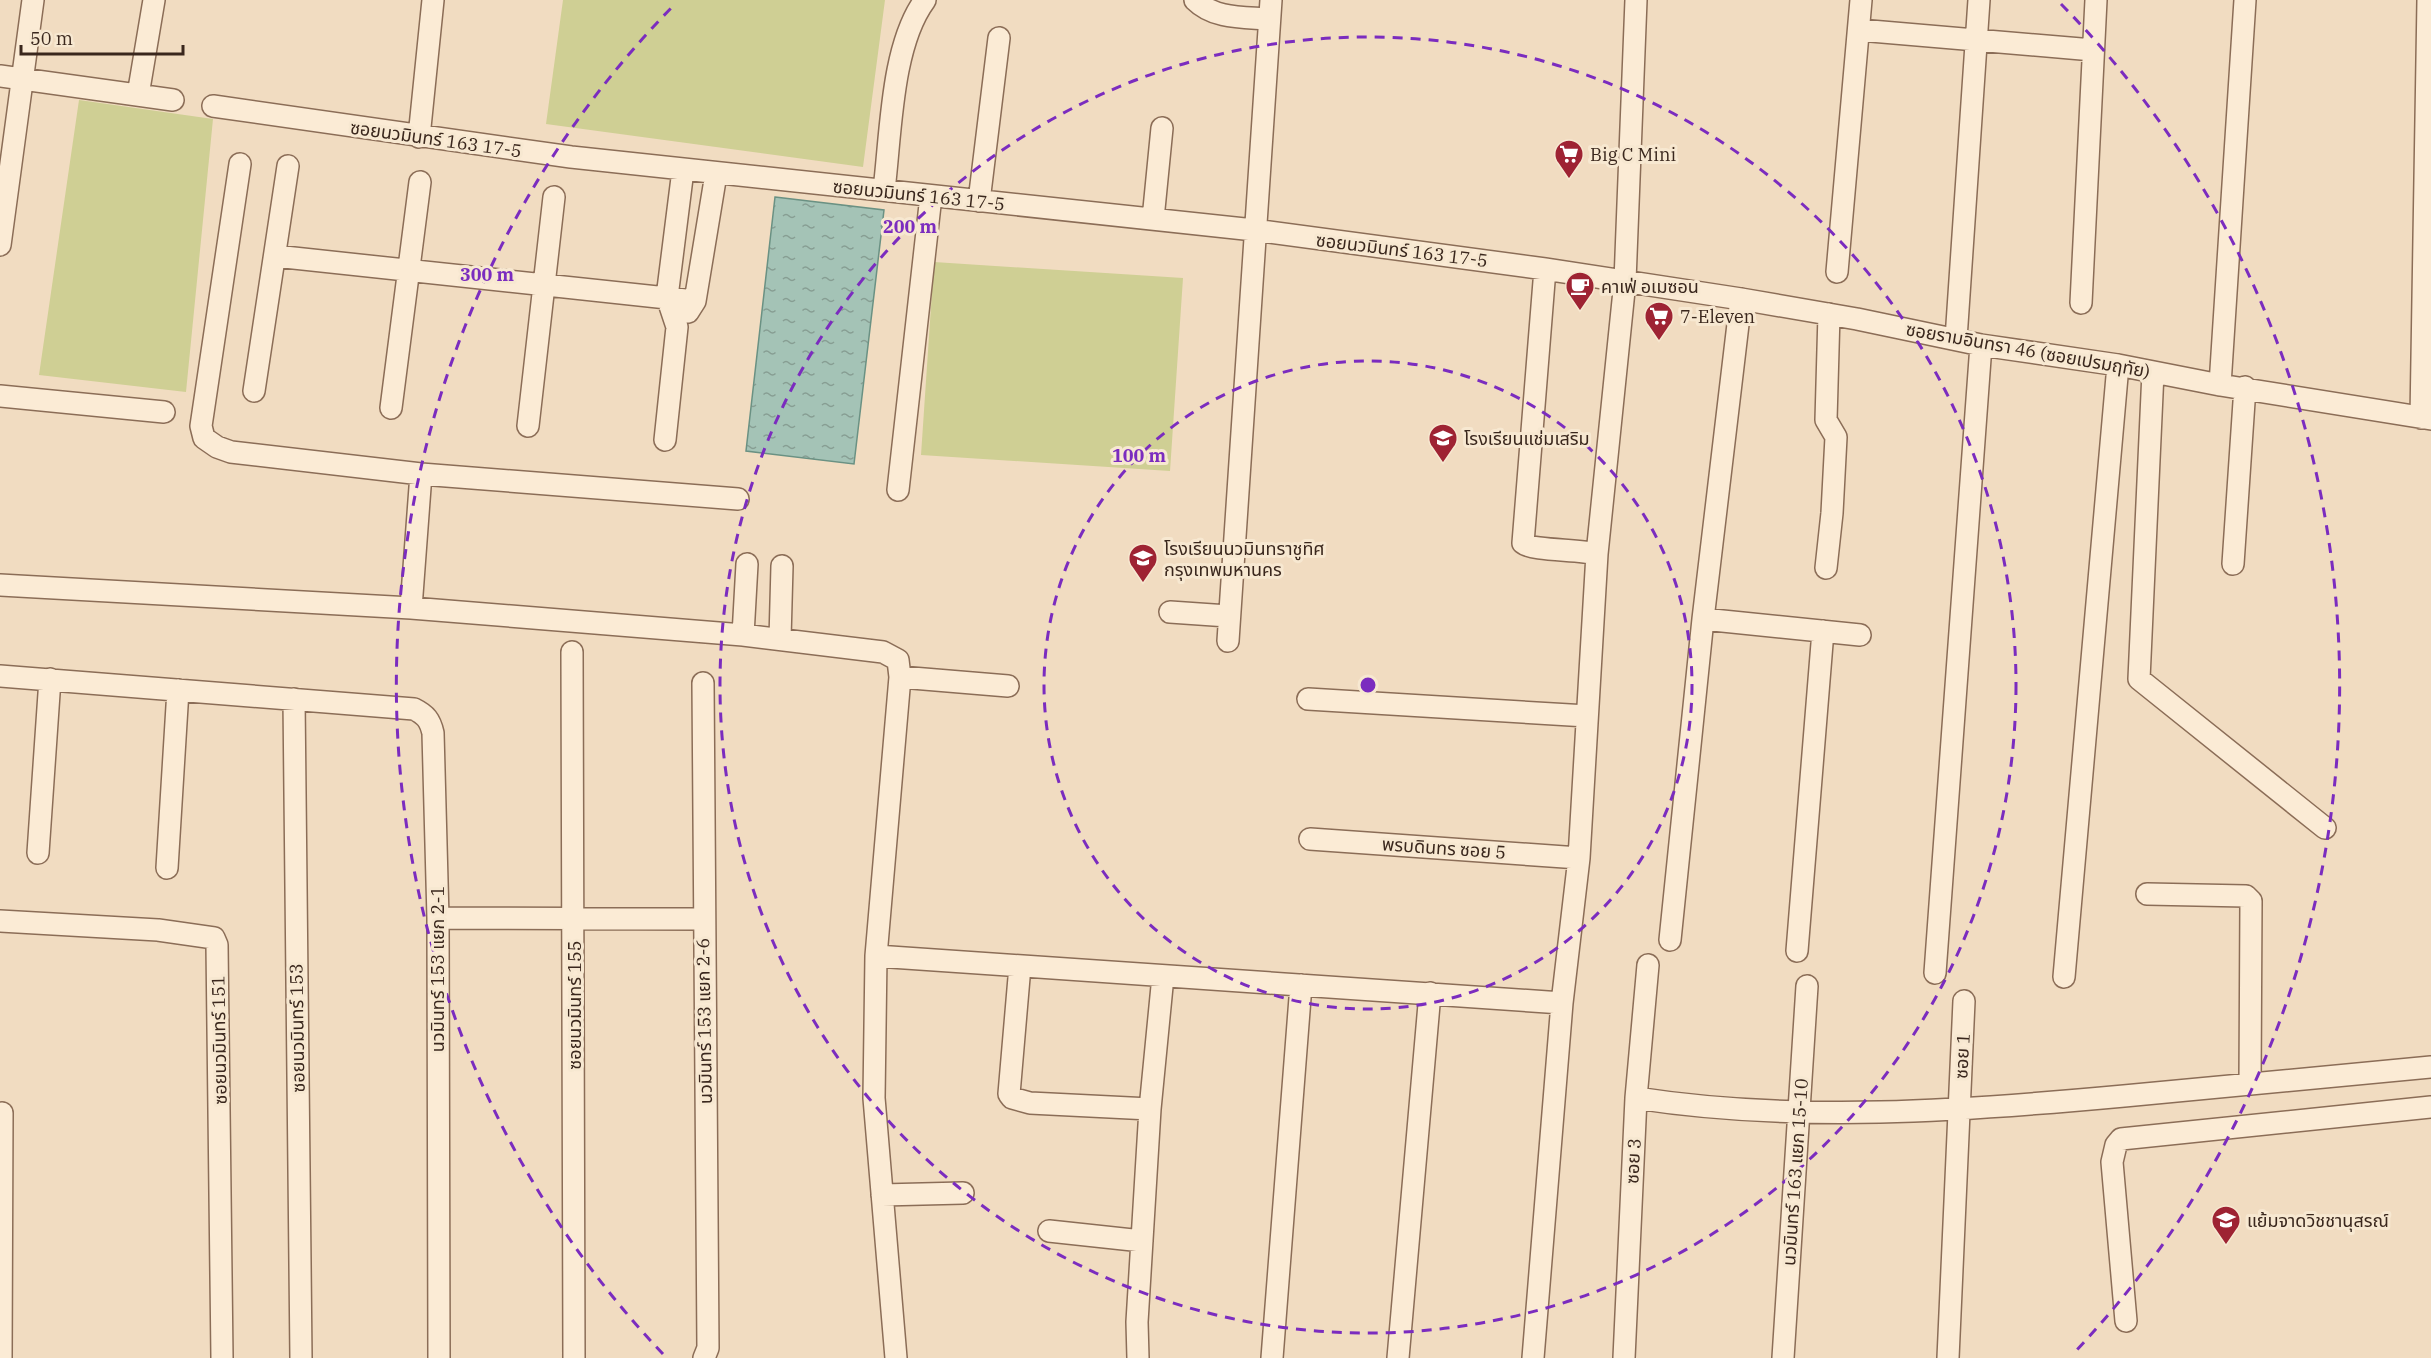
<svg xmlns="http://www.w3.org/2000/svg" width="2431" height="1358" font-family="'IBM Plex Serif','Noto Sans Thai',serif">
<style>
.grass{fill:#cfcf94}
.water{fill:url(#water-ripples);stroke:#6a9183;stroke-width:1.5}
.lines{fill:none;stroke-linecap:round;stroke-linejoin:round}
.minor-casing{stroke:#8b6d57;stroke-width:24}
.minor{stroke:#fbebd5;stroke-width:21}
.ring{fill:none;stroke:#7b2cbf;stroke-width:3;stroke-dasharray:10 8}
.labels{text-anchor:middle;dominant-baseline:central;stroke-width:6;stroke-linejoin:round;paint-order:stroke}
.street-label{font-size:18px;fill:#3a271d;stroke:#f7e8d1}
.poi-label{font-size:18px;fill:#3a271d;stroke:#f7e8d1;text-anchor:start}
.centre{fill:#7b2cbf;stroke:#f7e8d1;stroke-width:3}
.ring-label{font-size:18px;text-anchor:middle;font-weight:bold;fill:#7b2cbf;stroke:#f7e8d1;stroke-width:6;stroke-linejoin:round;paint-order:stroke}
</style>
<defs>
<pattern id="water-ripples" width="26" height="14" patternUnits="userSpaceOnUse" patternTransform="scale(1.5)"><rect width="26" height="14" fill="#a4c3b6"/><path d="M2 4q2-2 4 0t4 0M15 11q2-2 4 0t4 0" fill="none" stroke="#879e93"/></pattern>
</defs>
<rect width="100%" height="100%" fill="#f1dcc1"/>
<path class="grass" d="M 563,0 L 885,0 L 863,167 L 546,124 Z
M 79,100 L 213,119 L 186,392 L 39,375 Z
M 934,262 L 1183,278 L 1170,471 L 921,455 Z"/>
<path class="water" d="M 775,197 L 884,210 L 854,464 L 746,451 Z"/>
<g class="lines">
<g class="minor-casing">
<path id="minor" d="M 1195,0 C 1214,19 1243,17 1268,19
M 1859,30 L 2093,50
M 0,76 L 173,100
M 138,95 L 154,0
M 213,106 L 571,157 L 1254,230 L 1545,269 L 1741,299 L 1857,319 L 1981,345 L 2118,365 L 2220,385 L 2431,419
M 419,137 L 433,0
M 240,164 L 201,426 L 204,438 L 217,447 L 231,452 L 421,474 L 738,499
M 884,190 C 891,134 891,46 925,0
M 979,201 L 999,38
M 1153,219 L 1162,128
M 0,245 L 33,0
M 275,256 L 695,301
M 1545,269 L 1523,543 C 1532,551 1579,549 1597,554
M 1837,272 L 1861,0
M 2081,303 L 2096,0
M 688,312 L 695,301 L 716,174
M 1956,339 L 1979,0
M 2153,372 L 2139,679 L 2325,828
M 2220,385 L 2245,0
M 254,391 L 288,166
M 0,396 L 164,412
M 391,408 L 420,182
M 2421,418 L 2428,0
M 528,426 L 554,197
M 665,440 L 677,327 L 667,297 L 683,170
M 898,490 L 931,196
M 2233,564 L 2245,387
M 1826,568 L 1832,513 L 1836,437 L 1826,420 L 1829,314
M 0,585 L 411,608 L 743,635 L 883,652 L 898,660 L 900,677 L 876,956 L 874,1098 L 896,1358
M 411,608 L 421,474
M 1170,612 L 1228,616
M 1703,619 L 1860,635
M 743,635 L 747,564
M 780,639 L 782,566
M 1228,641 L 1271,0
M 572,652 L 574,1358
M 0,676 L 414,709 C 426,715 430,720 433,733 L 438,918 L 439,1358
M 900,677 L 1008,686
M 703,683 L 708,1348 L 704,1358
M 294,699 L 301,1358
M 1308,699 L 1587,716
M 1310,839 L 1579,858
M 38,853 L 50,679
M 167,868 L 178,690
M 2147,894 L 2246,896 L 2251,901 L 2250,1084
M 438,918 L 703,919
M 0,921 L 158,930 L 214,938 L 217,945 L 222,1358
M 1670,940 L 1703,619 L 1741,299
M 1797,951 L 1823,631
M 876,956 L 1562,1003
M 1020,966 L 1009,1094 L 1012,1098 L 1030,1103 L 1150,1109
M 1935,973 L 1981,345
M 2064,977 L 2118,365
M 1636,1098 C 1798,1123 1962,1111 2124,1096 C 2227,1087 2329,1077 2431,1067
M 882,1195 L 963,1193
M 1049,1231 L 1142,1241
M 2126,1321 L 2112,1162 L 2116,1145 L 2121,1139 L 2431,1107
M 1,1358 L 2,1113
M 1138,1358 L 1137,1322 L 1150,1109 L 1163,976
M 1272,1358 L 1301,985
M 1398,1358 L 1430,993
M 1533,1358 L 1562,1003 L 1579,858 L 1597,554 L 1625,281 L 1636,0
M 1624,1358 L 1636,1098 L 1648,965
M 1783,1358 L 1807,986
M 1948,1358 L 1964,1001"/>
</g>
<use href="#minor" class="minor"/>
</g>
<g class="ring">
<circle cx="1368" cy="685" r="324"/>
<circle cx="1368" cy="685" r="648"/>
<path d="M663 1354A972 972 0 0 1 675 4M2061 4A972 972 0 0 1 2073 1354"/>
</g>
<defs>
<g id="supermarket-pin" transform="scale(1.5)"><path d="M0 17L-7.5 6A9.5 9.5 0 1 1 7.5 6Z" fill="#9e2333" stroke="#f7e8d1"/><path d="M-6-5.5h2.5l.6 2H6L4.5 2H-2.5L-4.4-4H-6ZM-1.5 3.2a1.3 1.3 0 1 0 .1 0ZM3 3.2a1.3 1.3 0 1 0 .1 0Z" fill="#fff"/></g>
<g id="cafe-pin" transform="scale(1.5)"><path d="M0 17L-7.5 6A9.5 9.5 0 1 1 7.5 6Z" fill="#9e2333" stroke="#f7e8d1"/><path d="M-5.5-4.5H6V0H3Q3 3.5 0 3.5H-2.5Q-5.5 3.5-5.5 0ZM3-3.2v2h1.7v-2ZM-6 4.5H4V6H-6Z" fill="#fff"/></g>
<g id="school-pin" transform="scale(1.5)"><path d="M0 17L-7.5 6A9.5 9.5 0 1 1 7.5 6Z" fill="#9e2333" stroke="#f7e8d1"/><path d="M0-5L7-2L0 1L-7-2ZM-4 1L0 2.5L4 1V4Q0 6-4 4Z" fill="#fff"/></g>
</defs>
<g fill-rule="evenodd">
<use href="#supermarket-pin" x="1569" y="154"/>
<use href="#cafe-pin" x="1580" y="286"/>
<use href="#supermarket-pin" x="1659" y="316"/>
<use href="#school-pin" x="1443" y="438"/>
<use href="#school-pin" x="1143" y="558"/>
<use href="#school-pin" x="2226" y="1220"/>
</g>
<g class="labels">
<g class="street-label">
<text transform="translate(436 139) rotate(8)">ซอยนวมินทร์ 163 17-5</text>
<text transform="translate(919 195) rotate(6)">ซอยนวมินทร์ 163 17-5</text>
<text transform="translate(1402 250) rotate(7)">ซอยนวมินทร์ 163 17-5</text>
<text transform="translate(2028 350) rotate(10)">ซอยรามอินทรา 46 (ซอยเปรมฤทัย)</text>
<text transform="translate(1444 848) rotate(4)">พรบดินทร ซอย 5</text>
<text transform="translate(437 969) rotate(-90)">นวมินทร์ 153 แยก 2-1</text>
<text transform="translate(574 1005) rotate(-90)">ซอยนวมินทร์ 155</text>
<text transform="translate(704 1021) rotate(-91)">นวมินทร์ 153 แยก 2-6</text>
<text transform="translate(297 1028) rotate(-91)">ซอยนวมินทร์ 153</text>
<text transform="translate(219 1040) rotate(-91)">ซอยนวมินทร์ 151</text>
<text transform="translate(1962 1056) rotate(-87)">ซอย 1</text>
<text transform="translate(1633 1161) rotate(-87)">ซอย 3</text>
<text transform="translate(1795 1172) rotate(-86)">นวมินทร์ 163 แยก 15-10</text>
</g>
<g class="poi-label">
<text x="1590" y="154">Big C Mini</text>
<text x="1601" y="286">คาเฟ่ อเมซอน</text>
<text x="1680" y="316">7-Eleven</text>
<text x="1464" y="438">โรงเรียนแช่มเสริม</text>
<text x="1164" y="548">โรงเรียนนวมินทราชูทิศ<tspan x="1164" dy="21">กรุงเทพมหานคร</tspan></text>
<text x="2247" y="1220">แย้มจาดวิชชานุสรณ์</text>
</g>
</g>
<circle cx="1368" cy="685" r="9" class="centre"/>
<g class="ring-label">
<text x="910" y="233">200 m</text>
<text x="487" y="281">300 m</text>
<text x="1139" y="462">100 m</text>
</g>
<path d="M21 45v9h162v-9" fill="none" stroke="#3a271d" stroke-width="3"/>
<text x="30" y="45" font-size="18" fill="#3a271d" stroke="#f7e8d1" stroke-width="4.5" paint-order="stroke">50 m</text>
</svg>
